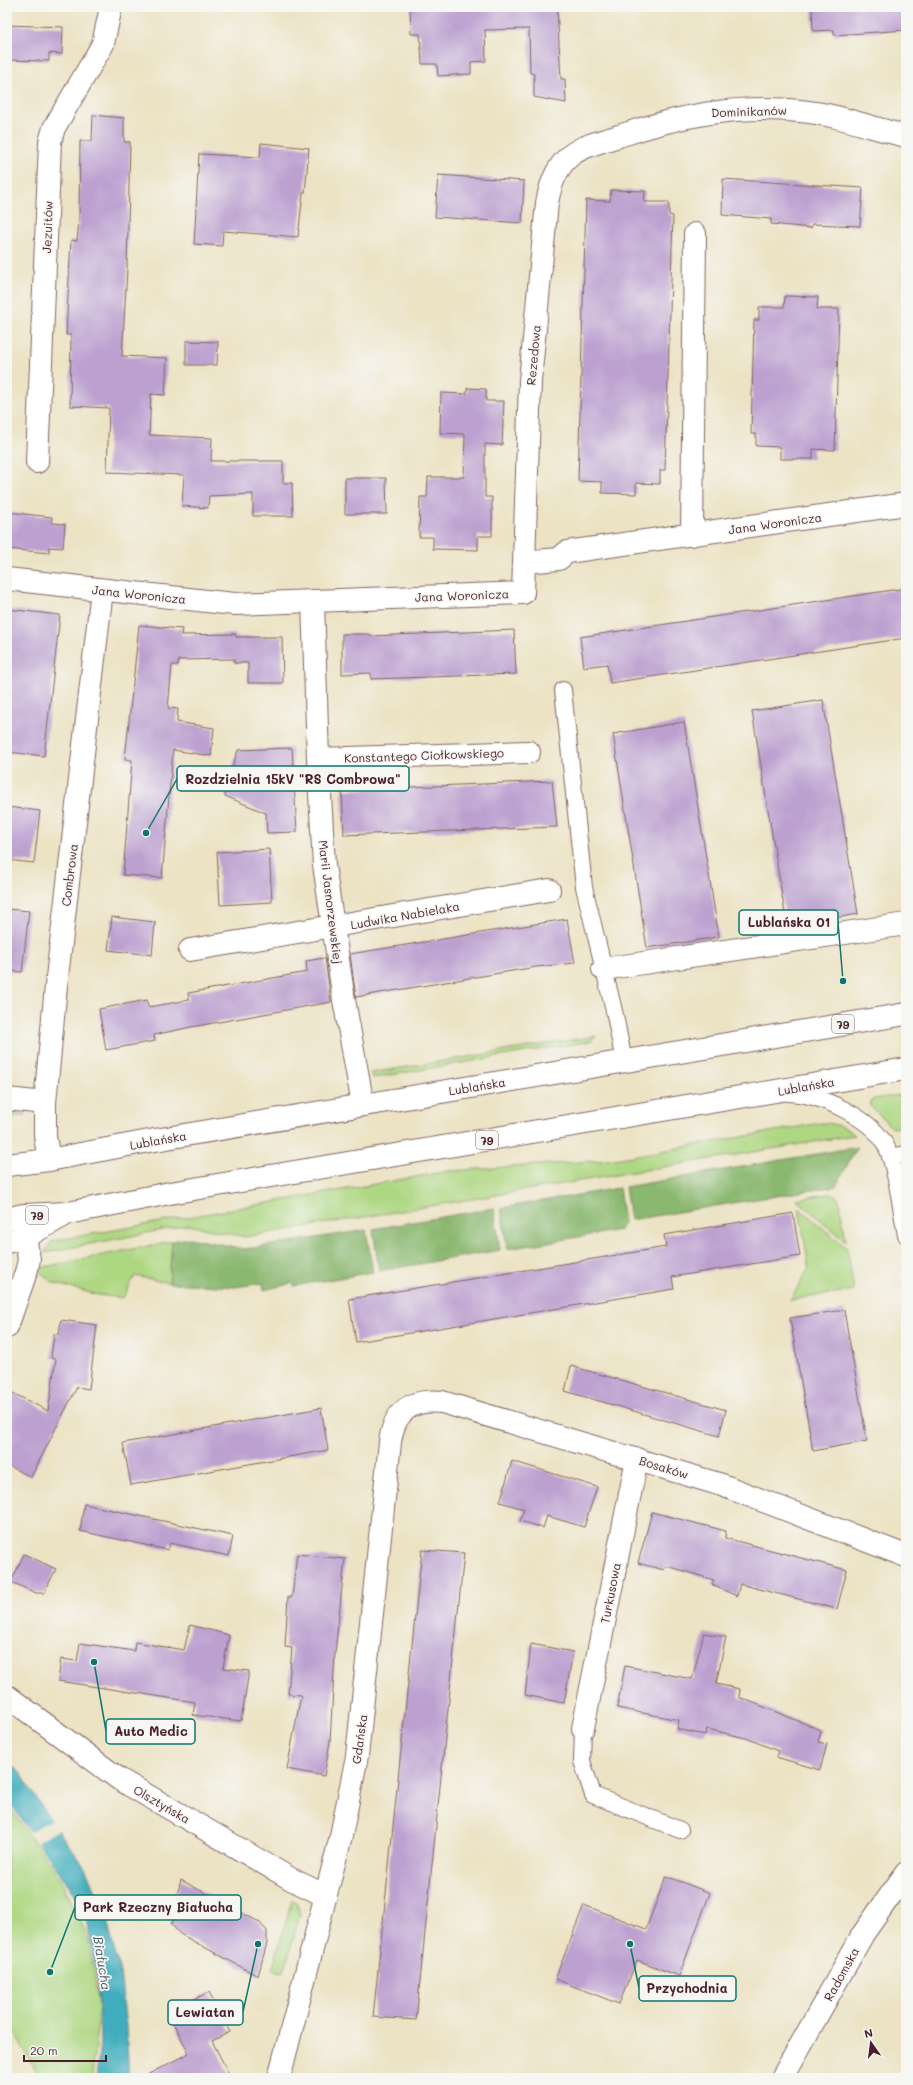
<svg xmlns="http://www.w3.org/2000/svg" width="913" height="2085" font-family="Mali,sans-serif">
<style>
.green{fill:#aed782;stroke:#7c7b56}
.forest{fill:#8ab870;stroke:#6a6c4e}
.water{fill:#40adbe;stroke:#456674}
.pier{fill:#ece3c4}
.building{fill:#bca1d0}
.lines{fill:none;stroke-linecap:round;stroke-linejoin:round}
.service-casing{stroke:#836461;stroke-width:18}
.minor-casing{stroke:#836461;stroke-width:24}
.primary-casing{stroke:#836461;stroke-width:24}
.service{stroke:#fff;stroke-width:16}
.minor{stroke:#fff;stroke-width:22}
.primary{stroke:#fff;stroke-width:22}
.labels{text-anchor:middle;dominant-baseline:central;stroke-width:3.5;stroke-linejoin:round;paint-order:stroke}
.shield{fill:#f6f6f2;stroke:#7e6067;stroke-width:1}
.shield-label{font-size:11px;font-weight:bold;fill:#4a1f2b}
.street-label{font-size:12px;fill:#4a1f2b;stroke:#f6f6f2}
.water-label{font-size:13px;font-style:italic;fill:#465866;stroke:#f6f6f2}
.leader{fill:none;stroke:#0f766e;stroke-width:1.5}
.callout-dot{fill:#0f766e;stroke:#f6f6f2;stroke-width:1.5}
.callout{fill:#f6f6f2;stroke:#0f766e;stroke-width:1.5}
.callout-label{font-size:13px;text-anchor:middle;font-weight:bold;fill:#4a1f2b}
</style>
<rect width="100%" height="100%" fill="#f6f6f2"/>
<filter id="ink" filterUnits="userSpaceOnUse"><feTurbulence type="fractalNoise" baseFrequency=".025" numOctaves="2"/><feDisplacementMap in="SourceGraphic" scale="8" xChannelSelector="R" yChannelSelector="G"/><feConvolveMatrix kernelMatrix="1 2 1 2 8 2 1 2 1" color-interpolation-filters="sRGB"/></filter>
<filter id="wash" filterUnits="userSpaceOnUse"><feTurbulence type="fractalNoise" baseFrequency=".012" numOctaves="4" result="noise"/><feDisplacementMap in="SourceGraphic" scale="16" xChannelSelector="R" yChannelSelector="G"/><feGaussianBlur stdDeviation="0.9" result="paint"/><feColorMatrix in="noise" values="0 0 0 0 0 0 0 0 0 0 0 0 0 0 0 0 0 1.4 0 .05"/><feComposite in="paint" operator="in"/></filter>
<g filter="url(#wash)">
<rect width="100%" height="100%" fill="#ece3c4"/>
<path class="green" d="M 596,1036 L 591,1041 L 373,1078 L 370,1073 Z
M 906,1094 L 906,1126 L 892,1128 L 870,1106 L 871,1101 L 874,1099 Z
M 7,1110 L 26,1115 L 7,1118 Z
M 821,1123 C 835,1123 844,1126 855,1135 L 245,1237 L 188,1225 L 44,1253 L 52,1241 L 449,1171 L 609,1160 Z
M 832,1193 L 839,1199 L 846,1241 L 798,1201 L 797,1199 Z
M 799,1208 L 847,1248 L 854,1290 L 790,1300 L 809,1268 Z
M 172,1241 L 169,1283 L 135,1276 L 123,1298 L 98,1295 L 53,1283 L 39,1271 L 39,1268 Z
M 7,1804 L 59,1876 L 88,1937 L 99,2006 L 92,2078 L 40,2078 L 7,2019 Z
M 292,1900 L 297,1904 L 300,1914 L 284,1972 L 272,1970 Z"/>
<path class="forest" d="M 857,1147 L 836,1186 L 630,1220 L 625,1187 Z
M 619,1188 L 624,1222 L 620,1230 L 507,1249 L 501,1208 Z
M 494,1208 L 500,1250 L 379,1271 L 373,1229 Z
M 366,1230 L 373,1272 L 294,1286 L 293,1283 L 264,1290 L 263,1283 L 235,1287 L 169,1283 L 172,1241 L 189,1238 L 245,1249 Z"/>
<path class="water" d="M 7,1759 L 22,1775 L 45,1812 L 86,1869 L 107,1920 L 120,1972 L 126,2026 L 129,2078 L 96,2078 L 100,2043 L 98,1984 L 87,1919 L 77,1897 L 7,1799 Z"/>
<path class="pier" d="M 52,1819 L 60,1829 L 36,1843 L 28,1833 Z"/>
<g id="blocks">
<path class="building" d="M 410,7 L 557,7 L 561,79 L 565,79 L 566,103 L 534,97 L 534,74 L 530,73 L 529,29 L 485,30 L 486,61 L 471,62 L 471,74 L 438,76 L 437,64 L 422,64 L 420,34 L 411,34 Z
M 812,7 L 906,7 L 906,30 L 834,35 L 834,30 L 813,31 Z
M 7,25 L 63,27 L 62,54 L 49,53 L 49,61 L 7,60 Z
M 93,115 L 124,118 L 124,142 L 130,142 L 127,269 L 122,356 L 167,358 L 165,395 L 151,394 L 149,435 L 212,438 L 211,461 L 283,461 L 283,483 L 292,483 L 293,516 L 253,516 L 253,494 L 209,496 L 208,508 L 182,506 L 184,475 L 107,472 L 109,408 L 70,406 L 71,335 L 66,335 L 71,240 L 77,241 L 79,220 L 80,141 L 92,141 Z
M 261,143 L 309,148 L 305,193 L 303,193 L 298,237 L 223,231 L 222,246 L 194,244 L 199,154 L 260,157 Z
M 438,175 L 524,181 L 522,223 L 435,217 Z
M 723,179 L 863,188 L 860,226 L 812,224 L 811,228 L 771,224 L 771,219 L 722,215 Z
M 611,190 L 645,191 L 644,202 L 669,202 L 669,215 L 673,216 L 665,470 L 660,470 L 660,484 L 636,483 L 636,494 L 602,493 L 602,482 L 578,481 L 586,200 L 610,201 Z
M 785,296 L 818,297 L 817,309 L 839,309 L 835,450 L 813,449 L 813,459 L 780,459 L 780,447 L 756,446 L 756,434 L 751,434 L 754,320 L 759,320 L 759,307 L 784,307 Z
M 186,341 L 218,342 L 217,365 L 186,365 Z
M 467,388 L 486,389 L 486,401 L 504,401 L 502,445 L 485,444 L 485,497 L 492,497 L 492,536 L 478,536 L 478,550 L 433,549 L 433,537 L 419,537 L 420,497 L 427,497 L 428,477 L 464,477 L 465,434 L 440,433 L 441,393 L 467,394 Z
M 345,478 L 386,478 L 387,514 L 345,514 Z
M 7,512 L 52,517 L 52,523 L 65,524 L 63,548 L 49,547 L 49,553 L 7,549 Z
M 906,588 L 906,638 L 610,683 L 607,664 L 584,667 L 580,637 Z
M 7,609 L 60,615 L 44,756 L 7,752 L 7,728 L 12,682 L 7,682 Z
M 139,625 L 182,629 L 181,635 L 235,634 L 236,637 L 282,637 L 283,683 L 248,683 L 248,663 L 234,663 L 234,659 L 179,660 L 178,665 L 172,665 L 168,708 L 178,709 L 177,722 L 214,728 L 211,756 L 173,750 L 162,878 L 123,875 L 132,760 L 125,759 Z
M 514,630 L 516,674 L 371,679 L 371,673 L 342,674 L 342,634 L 370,634 L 370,636 Z
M 823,700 L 858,914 L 787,926 L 752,711 Z
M 684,722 L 719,937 L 647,948 L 613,734 Z
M 292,748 L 297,832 L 267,833 L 266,813 L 225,796 L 225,788 L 238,750 Z
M 552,781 L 557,827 L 344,835 L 342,790 Z
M 7,807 L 40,811 L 34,863 L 7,860 Z
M 269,849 L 272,902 L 220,905 L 217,852 Z
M 7,909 L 29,911 L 22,972 L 7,971 Z
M 112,917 L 155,922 L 152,955 L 108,950 Z
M 567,919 L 575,963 L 536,967 L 356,997 L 350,954 Z
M 325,958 L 331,1002 L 191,1027 L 154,1035 L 155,1041 L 106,1050 L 99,1009 L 147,1000 L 148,1007 L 189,1000 L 188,993 L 307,972 L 306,961 Z
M 793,1213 L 800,1256 L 672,1277 L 674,1289 L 356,1342 L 349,1299 L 666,1247 L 664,1235 Z
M 844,1310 L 867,1441 L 813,1451 L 790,1318 Z
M 61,1320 L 97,1325 L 89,1389 L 77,1387 L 31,1477 L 7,1465 L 7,1390 L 48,1411 L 56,1359 L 51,1358 L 54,1334 L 59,1334 Z
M 571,1366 L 726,1410 L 719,1436 L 565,1391 Z
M 321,1408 L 328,1450 L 131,1485 L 123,1443 Z
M 512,1461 L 597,1487 L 584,1527 L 547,1516 L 543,1528 L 520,1521 L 524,1509 L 500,1502 Z
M 84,1504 L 233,1536 L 229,1556 L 170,1543 L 168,1550 L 80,1531 Z
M 652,1512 L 726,1531 L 725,1538 L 847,1570 L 837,1609 L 740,1584 L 737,1596 L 712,1585 L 714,1580 L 666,1566 L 664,1570 L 638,1563 Z
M 422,1550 L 464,1553 L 416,2020 L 373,2017 Z
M 24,1554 L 56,1569 L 44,1593 L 36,1593 L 11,1582 Z
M 297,1554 L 345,1559 L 335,1653 L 330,1742 L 324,1776 L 287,1769 L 301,1695 L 288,1694 L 292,1648 L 285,1647 L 288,1597 L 292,1597 Z
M 190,1625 L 229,1635 L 223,1668 L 249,1671 L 241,1721 L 193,1715 L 195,1702 L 58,1681 L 61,1659 L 77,1661 L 80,1643 L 134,1651 L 135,1642 L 184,1650 Z
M 704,1633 L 726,1637 L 716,1684 L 740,1689 L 739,1697 L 821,1730 L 818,1742 L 827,1744 L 820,1770 L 776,1757 L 778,1751 L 746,1738 L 707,1729 L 705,1735 L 677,1729 L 679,1720 L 617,1708 L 625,1666 L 692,1679 Z
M 531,1644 L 573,1652 L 564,1703 L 525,1695 Z
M 666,1876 L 710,1893 L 679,1976 L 637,1960 L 619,2004 L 555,1979 L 584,1905 L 646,1929 Z
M 181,1880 L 259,1922 L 267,1931 L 267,1943 L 258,1976 L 180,1934 L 171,1924 L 180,1906 L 175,1903 Z
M 209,1992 L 230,2032 L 212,2041 L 231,2078 L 141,2078 L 189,2053 L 171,2019 L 173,2010 Z"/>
</g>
</g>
<g filter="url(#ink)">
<use href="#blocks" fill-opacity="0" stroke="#836461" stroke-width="1"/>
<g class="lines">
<g class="service-casing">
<path id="service" d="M 563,690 L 584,887 L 615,1015 L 624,1062
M 788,1093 C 820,1094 873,1118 887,1148 C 897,1170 901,1211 906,1235
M 890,1157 L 906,1154
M 583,1728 L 582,1761 L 593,1795 L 680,1830"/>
</g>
<g class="minor-casing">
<path id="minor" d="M 37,462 L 50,142 L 54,128 L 103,44 L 111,7
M 692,535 L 695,234
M 524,562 L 559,559 L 567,552 L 906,504
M 7,579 L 234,604 L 523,593 L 530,381 L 547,203 C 550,186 557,166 571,155 C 584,145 603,141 619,136 C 678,116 737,104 800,111 C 837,114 870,128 906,136
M 313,601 L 318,759 L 324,865 L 344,1000 L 363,1105
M 318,759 L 529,752
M 190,950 L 549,890
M 603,969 L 906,924
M 7,1099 L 45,1103
M 49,1160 L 45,1136 L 45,1103 L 56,986 L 102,590
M 7,1327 L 27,1269 L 29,1259 L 25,1237
M 7,1696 L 119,1779 L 291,1879 L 326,1896
M 583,1728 L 637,1459
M 279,2078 L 341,1836 L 357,1756 L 390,1442 C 394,1411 411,1399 442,1402 L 722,1485 L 906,1556
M 782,2078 L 863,1934 L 906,1873"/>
</g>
<g class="primary-casing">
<path id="primary" d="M 7,1165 L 49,1160 L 149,1141 L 906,1014
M 7,1219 L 23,1215 L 68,1213 L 170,1193 L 906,1069
M 7,1242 L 25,1237 L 63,1216"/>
</g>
<use href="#service" class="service"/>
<use href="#minor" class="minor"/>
<use href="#primary" class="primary"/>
</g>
</g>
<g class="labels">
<g class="shield">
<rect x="832" y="1015" width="22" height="18" rx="3"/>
<rect x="476" y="1131" width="22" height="18" rx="3"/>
<rect x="26" y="1206" width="22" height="18" rx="3"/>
</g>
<g class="shield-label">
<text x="843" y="1024">79</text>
<text x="487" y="1140">79</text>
<text x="37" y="1215">79</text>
</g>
<g class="street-label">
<text transform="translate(749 111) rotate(-2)">Dominikanów</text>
<text transform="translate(47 227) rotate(-88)">Jezuitów</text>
<text transform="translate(533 355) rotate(-85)">Rezedowa</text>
<text transform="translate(775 523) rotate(-8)">Jana Woronicza</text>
<text transform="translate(139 594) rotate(6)">Jana Woronicza</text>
<text transform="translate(462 595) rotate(-2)">Jana Woronicza</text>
<text transform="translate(424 755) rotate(-2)">Konstantego Ciołkowskiego</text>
<text transform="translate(69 875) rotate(-83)">Combrowa</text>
<text transform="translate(331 902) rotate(83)">Marii Jasnorzewskiej</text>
<text transform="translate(405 915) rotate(-10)">Ludwika Nabielaka</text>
<text transform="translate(477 1086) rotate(-9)">Lublańska</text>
<text transform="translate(806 1086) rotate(-10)">Lublańska</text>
<text transform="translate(158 1140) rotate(-10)">Lublańska</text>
<text transform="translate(664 1467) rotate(17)">Bosaków</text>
<text transform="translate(610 1593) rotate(-79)">Turkusowa</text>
<text transform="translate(359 1739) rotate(-82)">Gdańska</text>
<text transform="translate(162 1804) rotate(30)">Olsztyńska</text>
<text transform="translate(841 1974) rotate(-61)">Radomska</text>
</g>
<g class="water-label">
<text transform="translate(103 1963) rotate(81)">Białucha</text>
</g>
</g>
<path class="leader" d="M146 833L177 779M843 981L838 922M94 1662L106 1731M50 1972L75 1907M630 1944L639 1988M258 1944L243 2012"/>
<g class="callout-dot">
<circle cx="146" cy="833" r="4"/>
<circle cx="843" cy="981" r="4"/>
<circle cx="94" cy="1662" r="4"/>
<circle cx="50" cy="1972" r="4"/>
<circle cx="630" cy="1944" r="4"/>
<circle cx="258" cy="1944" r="4"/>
</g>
<g class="callout">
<rect x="177" y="766" width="232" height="25" rx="4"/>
<rect x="739" y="910" width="99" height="25" rx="4"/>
<rect x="106" y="1719" width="89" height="25" rx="4"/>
<rect x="75" y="1895" width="166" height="25" rx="4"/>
<rect x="639" y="1976" width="97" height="25" rx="4"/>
<rect x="168" y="2000" width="75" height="25" rx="4"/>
</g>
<g class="callout-label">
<text x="293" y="784">Rozdzielnia 15kV "RS Combrowa"</text>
<text x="789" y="927">Lublańska 01</text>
<text x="151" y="1736">Auto Medic</text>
<text x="158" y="1912">Park Rzeczny Białucha</text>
<text x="687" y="1993">Przychodnia</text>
<text x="205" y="2017">Lewiatan</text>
</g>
<rect width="913" height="2085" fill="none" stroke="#f6f6f2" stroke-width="24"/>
<g transform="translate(871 2043) rotate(346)" stroke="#f6f6f2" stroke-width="3" paint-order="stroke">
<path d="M0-3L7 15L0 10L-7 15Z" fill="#4a1f2b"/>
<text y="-6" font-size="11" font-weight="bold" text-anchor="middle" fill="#4a1f2b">N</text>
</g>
<path d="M24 2055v6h82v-6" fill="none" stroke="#4a1f2b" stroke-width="2"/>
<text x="30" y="2055" font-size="12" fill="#4a1f2b" stroke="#f6f6f2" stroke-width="3" paint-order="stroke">20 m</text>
</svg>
